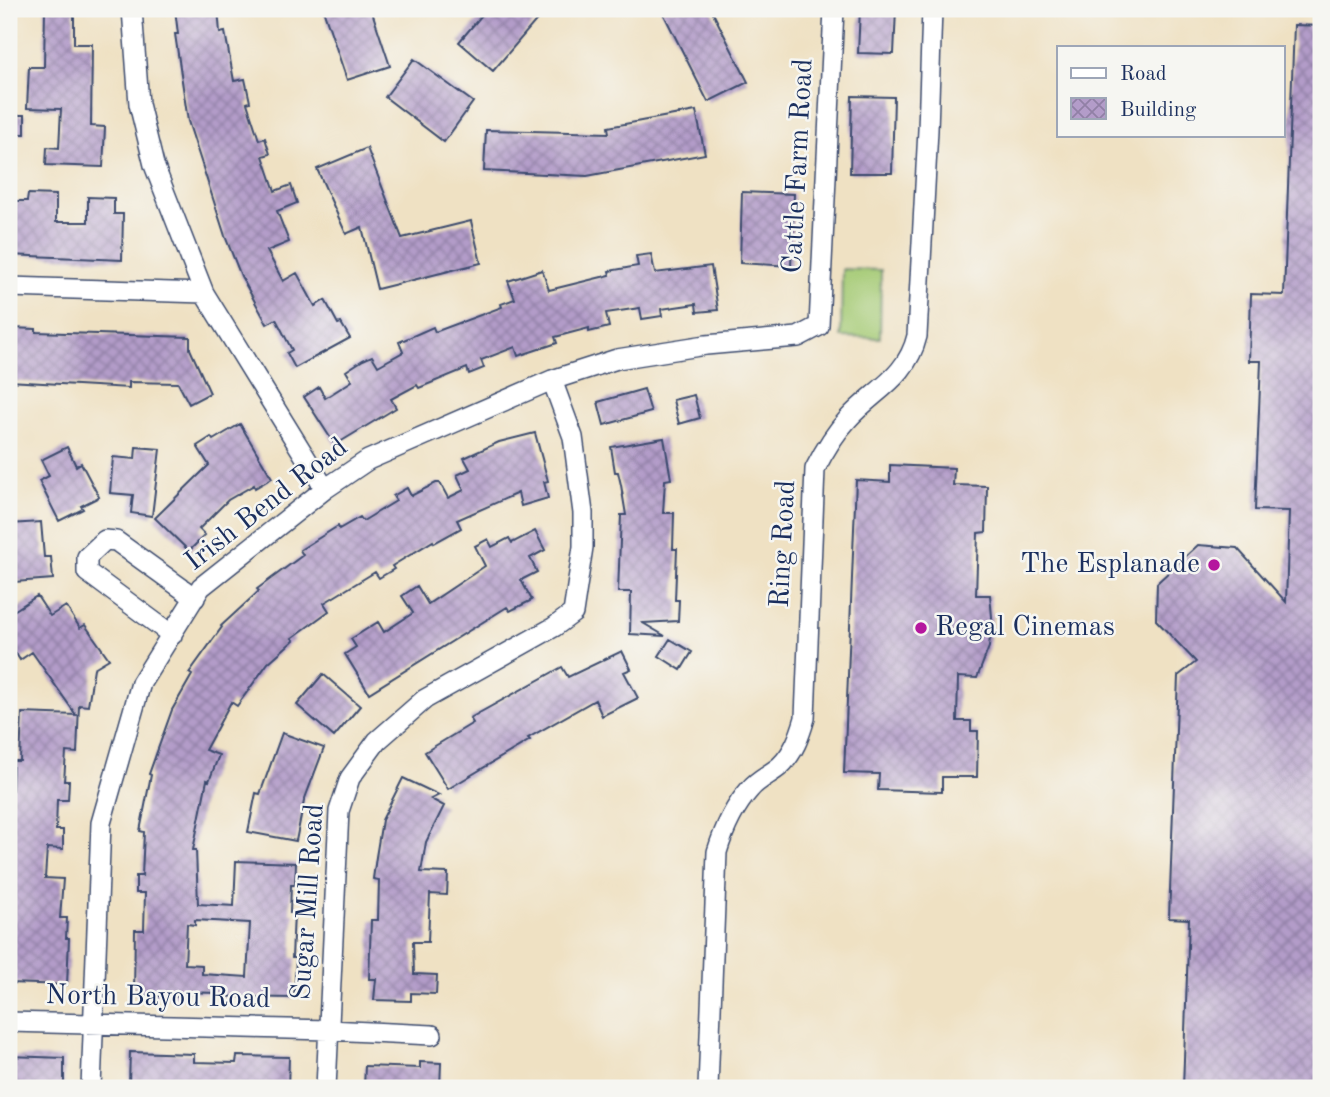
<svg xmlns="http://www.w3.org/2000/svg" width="1330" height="1097" font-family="'Old Standard TT',serif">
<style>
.green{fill:#a6cb76;stroke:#607d6a;stroke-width:2}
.building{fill:url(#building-cross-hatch);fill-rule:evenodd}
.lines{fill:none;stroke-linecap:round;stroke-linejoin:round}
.minor-casing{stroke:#3b4a6d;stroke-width:22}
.minor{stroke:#fff;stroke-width:19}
.poi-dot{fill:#b5179e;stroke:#f6f6f2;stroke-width:2.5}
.labels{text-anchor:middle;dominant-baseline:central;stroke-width:5;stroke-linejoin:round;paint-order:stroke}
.street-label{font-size:28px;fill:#1b2f5e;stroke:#f6f6f2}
.poi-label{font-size:28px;fill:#1b2f5e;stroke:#f6f6f2;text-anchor:end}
</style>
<defs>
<pattern id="building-cross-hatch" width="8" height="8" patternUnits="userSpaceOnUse" patternTransform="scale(1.75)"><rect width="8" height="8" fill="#b39cc9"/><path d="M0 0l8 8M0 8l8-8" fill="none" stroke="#9180a6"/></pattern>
</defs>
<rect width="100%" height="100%" fill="#f6f6f2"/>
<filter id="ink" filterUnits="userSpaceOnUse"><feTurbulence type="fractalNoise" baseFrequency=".0143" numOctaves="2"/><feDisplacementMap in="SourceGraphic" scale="14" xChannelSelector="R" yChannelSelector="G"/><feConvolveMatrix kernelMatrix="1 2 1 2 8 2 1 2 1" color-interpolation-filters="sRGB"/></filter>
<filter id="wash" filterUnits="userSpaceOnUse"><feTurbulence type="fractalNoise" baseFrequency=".00686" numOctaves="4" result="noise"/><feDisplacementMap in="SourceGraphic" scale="28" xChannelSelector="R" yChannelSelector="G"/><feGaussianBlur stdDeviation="1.57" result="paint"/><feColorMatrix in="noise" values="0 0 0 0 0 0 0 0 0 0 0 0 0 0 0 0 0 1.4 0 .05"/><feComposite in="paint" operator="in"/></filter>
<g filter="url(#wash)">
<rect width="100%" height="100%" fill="#efe1c3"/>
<path class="green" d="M 842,269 L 881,270 L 880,338 L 841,337 Z"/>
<g id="blocks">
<path class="building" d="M 45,9 L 74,9 L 74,44 L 92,44 L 91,126 L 105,127 L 103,167 L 46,165 L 47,147 L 59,148 L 61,109 L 27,108 L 29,67 L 44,67 Z
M 175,9 L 218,9 L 220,33 L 225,32 L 234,81 L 245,79 L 250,102 L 247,103 L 259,140 L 265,138 L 270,154 L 263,156 L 275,191 L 291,185 L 297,203 L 277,211 L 289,242 L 267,251 L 283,281 L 297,273 L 315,306 L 325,300 L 338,324 L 341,323 L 350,338 L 295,368 L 287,353 L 292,350 L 276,319 L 267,324 L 241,276 L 225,236 L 188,121 L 175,34 L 178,34 Z
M 323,9 L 371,9 L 390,66 L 347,80 Z
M 487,9 L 546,9 L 493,71 L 459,42 Z
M 661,9 L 711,9 L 748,82 L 708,102 Z
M 860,9 L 896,9 L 894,54 L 858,53 Z
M 1294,25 L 1321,26 L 1321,1088 L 1183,1088 L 1189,919 L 1169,918 L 1178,676 L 1196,662 L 1156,620 L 1157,583 L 1198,545 L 1237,548 L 1286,602 L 1289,511 L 1255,510 L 1261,361 L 1249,361 L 1251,294 L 1284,295 Z
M 414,59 L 473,102 L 444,142 L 385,97 Z
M 852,96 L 894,97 L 892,173 L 850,173 Z
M 696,111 L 705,154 L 587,176 L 484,171 L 486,130 L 609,133 L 608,127 Z
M 9,115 L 25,115 L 25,134 L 9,134 Z
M 367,148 L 402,238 L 471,221 L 481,263 L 377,289 L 362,227 L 346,234 L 317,169 Z
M 742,192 L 794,194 L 791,266 L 740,263 Z
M 28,194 L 56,195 L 56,222 L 88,222 L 88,197 L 114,198 L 114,214 L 123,214 L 122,260 L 9,255 L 9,201 L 27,201 Z
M 651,254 L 655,273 L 711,266 L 718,310 L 697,312 L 696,304 L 661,309 L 662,316 L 642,319 L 640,308 L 606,313 L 609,327 L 589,332 L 589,328 L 555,337 L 557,343 L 518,356 L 515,347 L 481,360 L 484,368 L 469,374 L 467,368 L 419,388 L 417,385 L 391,399 L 396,408 L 335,445 L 304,397 L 319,387 L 325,398 L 352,381 L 346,371 L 363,360 L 372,356 L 378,366 L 403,352 L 399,342 L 433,327 L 435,332 L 502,307 L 501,304 L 515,299 L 508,281 L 542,270 L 549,290 L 610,275 L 609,271 L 638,266 L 636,256 Z
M 9,328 L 36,329 L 36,332 L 190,337 L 190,349 L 210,393 L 189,404 L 178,383 L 129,382 L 129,388 L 9,381 Z
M 644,389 L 651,412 L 604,425 L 598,402 Z
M 694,395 L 700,418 L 679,424 L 673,400 Z
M 240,424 L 272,478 L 255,488 L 254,485 L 228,500 L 199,529 L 205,535 L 189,551 L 155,518 L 209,465 L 197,446 L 211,437 L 213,440 Z
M 535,433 L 548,481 L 544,482 L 548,498 L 521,506 L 518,493 L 457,520 L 461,528 L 434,543 L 433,541 L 392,566 L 394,569 L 379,578 L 375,572 L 324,603 L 329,611 L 292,638 L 294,640 L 268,663 L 237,706 L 231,702 L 205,750 L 219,755 L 209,781 L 207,780 L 193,850 L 196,850 L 198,904 L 234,906 L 236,861 L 296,863 L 295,885 L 291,885 L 290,913 L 294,913 L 292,958 L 296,958 L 294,998 L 237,997 L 216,996 L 217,993 L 184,992 L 183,997 L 134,995 L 135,930 L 144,930 L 145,893 L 136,893 L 136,876 L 142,876 L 144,832 L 140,831 L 151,775 L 149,774 L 172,710 L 192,675 L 189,673 L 222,627 L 221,626 L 259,591 L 257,589 L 303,555 L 300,550 L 338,526 L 339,529 L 360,517 L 363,521 L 396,501 L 393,496 L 407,488 L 411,496 L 436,483 L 440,483 L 448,498 L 464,490 L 457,475 L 470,469 L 464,458 L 499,442 ZM 195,920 L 250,923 L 247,977 L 202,974 L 202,965 L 185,964 L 187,924 L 195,925 Z
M 664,438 L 671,479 L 665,480 L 663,513 L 674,513 L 673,549 L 677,549 L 675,600 L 679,600 L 678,621 L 643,623 L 665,636 L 630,634 L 631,592 L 618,592 L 621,515 L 626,515 L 621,485 L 618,472 L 615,472 L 611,447 Z
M 67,447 L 76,466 L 81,463 L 99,497 L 81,506 L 83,509 L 59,521 L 39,481 L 49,476 L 41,460 Z
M 136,447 L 160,449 L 152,516 L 131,513 L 133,495 L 110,493 L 113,457 L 135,459 Z
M 890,465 L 954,468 L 953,485 L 987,486 L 986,532 L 978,533 L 976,595 L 990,595 L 992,617 L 989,647 L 977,678 L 958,677 L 957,721 L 971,721 L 971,731 L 978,731 L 977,777 L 942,777 L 942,792 L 878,790 L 879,774 L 844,773 L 856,480 L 890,482 Z
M 41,522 L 44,557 L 51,557 L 53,579 L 14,582 L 13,560 L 9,560 L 9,524 Z
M 535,531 L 545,550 L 530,558 L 537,572 L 521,580 L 532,600 L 510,611 L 507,607 L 369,693 L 345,654 L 356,647 L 351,639 L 378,622 L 384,632 L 413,613 L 402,596 L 417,586 L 428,604 L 485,566 L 475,546 L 488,539 L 492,547 L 509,538 L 512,543 Z
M 37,596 L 50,616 L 66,606 L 80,628 L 85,625 L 109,659 L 94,668 L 88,706 L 79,705 L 77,753 L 66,752 L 64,781 L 69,781 L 68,800 L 57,800 L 56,830 L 63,830 L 63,849 L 47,848 L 45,878 L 63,879 L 60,918 L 67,918 L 66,938 L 69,938 L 67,985 L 9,983 L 9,921 L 13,921 L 15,871 L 9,871 L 9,818 L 11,818 L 13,761 L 20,761 L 22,713 L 76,715 L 32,652 L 20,660 L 9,642 L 9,614 Z
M 670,639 L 692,652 L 681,670 L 659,656 Z
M 622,651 L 631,669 L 624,672 L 638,698 L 602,716 L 595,700 L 528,738 L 530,740 L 448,789 L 425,752 L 473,723 L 470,718 L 562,667 L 568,677 Z
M 323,674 L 360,706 L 334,737 L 297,705 Z
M 282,733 L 324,748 L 304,801 L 296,841 L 248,832 L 256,793 L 260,794 Z
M 403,778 L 439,795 L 431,799 L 444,806 L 426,842 L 421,872 L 448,873 L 447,895 L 430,894 L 428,942 L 413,942 L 414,974 L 437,975 L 436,994 L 411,993 L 411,1001 L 374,1000 L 376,979 L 369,979 L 371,920 L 378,920 L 379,880 L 373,879 L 376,857 L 382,820 Z
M 130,1052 L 194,1054 L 194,1062 L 236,1063 L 237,1056 L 289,1057 L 288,1088 L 246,1088 L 246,1086 L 193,1084 L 193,1086 L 129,1084 Z
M 9,1056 L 64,1058 L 64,1088 L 9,1088 Z
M 420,1062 L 441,1063 L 440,1087 L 364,1088 L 365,1066 L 420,1068 Z"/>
</g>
</g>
<g filter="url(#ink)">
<use href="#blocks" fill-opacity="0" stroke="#3b4a6d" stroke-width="2"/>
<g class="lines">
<g class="minor-casing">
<path id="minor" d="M 132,9 L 139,104 L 154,165 L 204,293 L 325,489
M 9,287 L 204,293
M 172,635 L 87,572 L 87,557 L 105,540 L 116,541 L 195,598
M 9,1022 L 329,1030 L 432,1035
M 91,1088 L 101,823 L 141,683 L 201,587 L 325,489 L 368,460 L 552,380 L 617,359 L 706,345 L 798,337 L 819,326 L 834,9
M 326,1088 L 339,811 L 350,778 L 377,741 L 425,699 L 554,627 L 573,613 L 583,547 L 583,513 L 573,437 L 552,380
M 708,1088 L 717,852 C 724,829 734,807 750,789 C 758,779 771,774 780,766 C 794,753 800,735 805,718 L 815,469 C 824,451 834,434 848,419 C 874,390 907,378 917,336 L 928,130 L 932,9"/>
</g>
<use href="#minor" class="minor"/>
</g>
</g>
<g class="poi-dot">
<circle cx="1214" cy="565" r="7"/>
<circle cx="921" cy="628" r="7"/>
</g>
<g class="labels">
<g class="street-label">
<text transform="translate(799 166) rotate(-87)">Cattle Farm Road</text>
<text transform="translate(267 505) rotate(-38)">Irish Bend Road</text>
<text transform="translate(784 544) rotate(-87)">Ring Road</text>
<text transform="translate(309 902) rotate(-86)">Sugar Mill Road</text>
<text transform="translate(158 998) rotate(1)">North Bayou Road</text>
</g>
<g class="poi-label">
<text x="1200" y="565">The Esplanade</text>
<text x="935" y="628" text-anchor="start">Regal Cinemas</text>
</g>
</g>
<rect width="1330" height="1097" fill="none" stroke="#f6f6f2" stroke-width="35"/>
<rect x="1057" y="46" width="228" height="91" fill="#f6f6f2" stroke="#9ea6b7" stroke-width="2"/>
<rect x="1071" y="68" width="35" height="10" fill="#ffffff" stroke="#9ea6b7" stroke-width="2"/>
<text x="1120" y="80" font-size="21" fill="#1b2f5e">Road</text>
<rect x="1071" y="98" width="35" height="21" fill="url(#building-cross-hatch)" stroke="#9ea6b7" stroke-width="2"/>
<text x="1120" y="116" font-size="21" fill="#1b2f5e">Building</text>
</svg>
